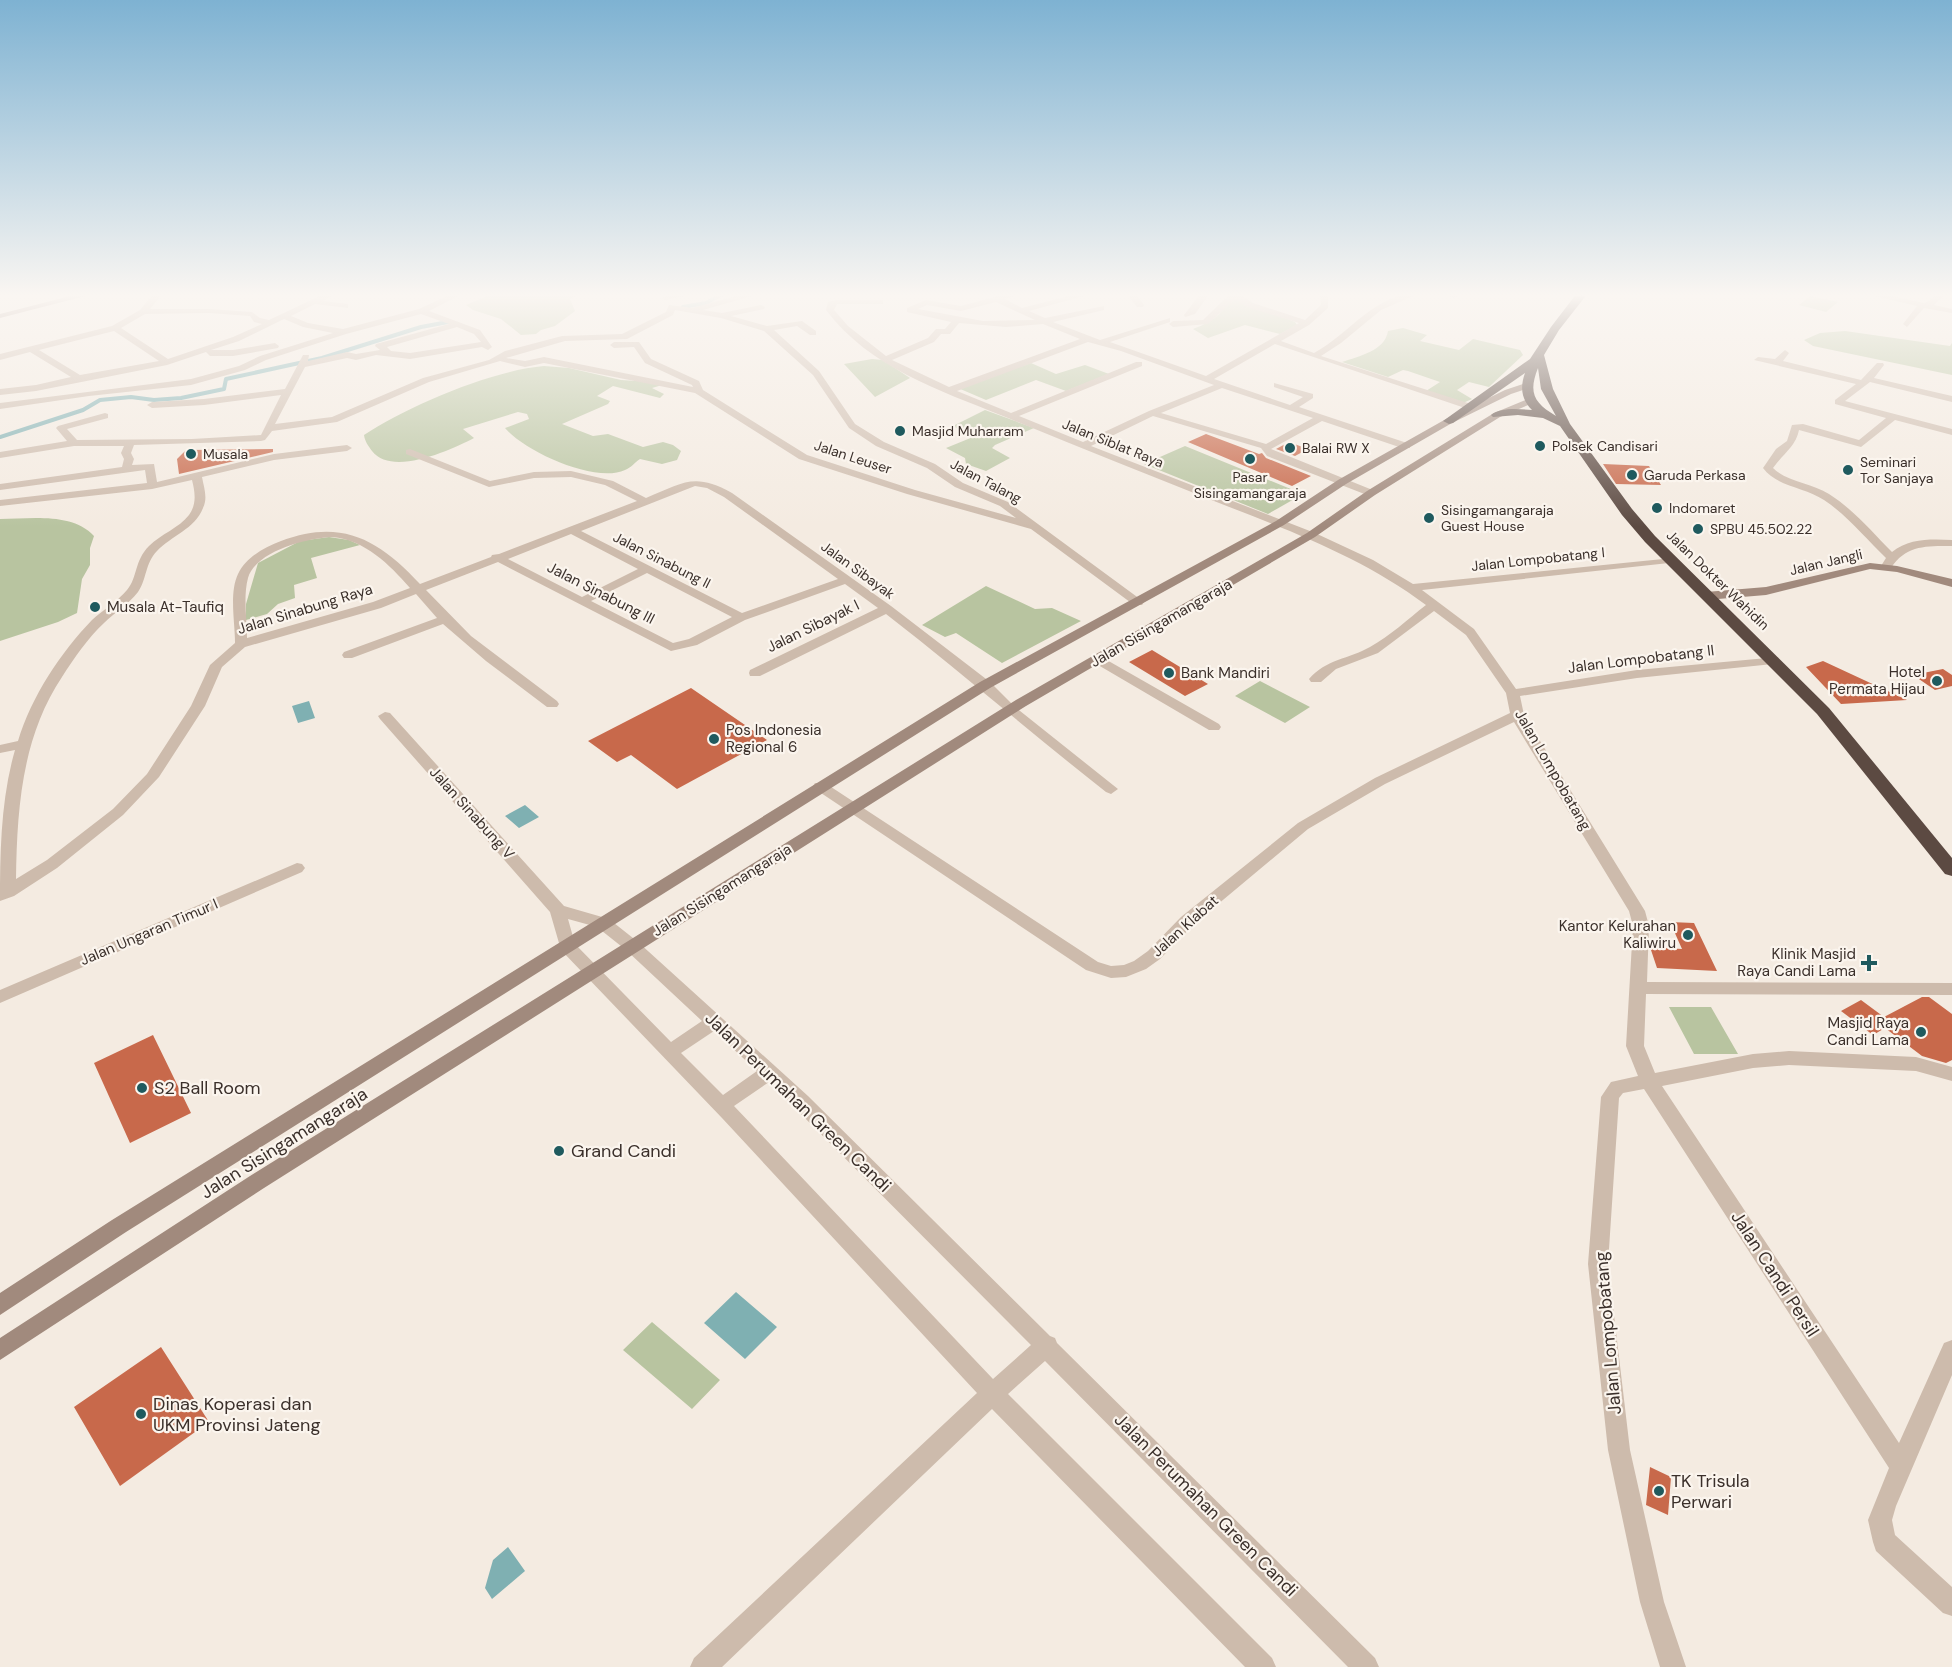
<svg xmlns="http://www.w3.org/2000/svg" width="1952" height="1667" font-family="'DM Sans',sans-serif">
<style>
.green{fill:#b8c4a0}
.water{fill:#7fb0b2}
.lines{fill:none;stroke-linecap:round;stroke-linejoin:round}
.stream{stroke:#7fb0b2;stroke-width:4}
.building{fill:#c8694b}
.street{fill:#cdbbac;fill-rule:evenodd}
.secondary{fill:#a18a7d;fill-rule:evenodd}
.highway{fill:#5c4a42;fill-rule:evenodd}
.poi-dot{fill:#1f5a5e;stroke:#fbf5ee;stroke-width:2}
.labels{text-anchor:middle;dominant-baseline:central;stroke-width:4.5;stroke-linejoin:round;paint-order:stroke}
.far-poi-label{font-size:14px;fill:#3b302b;stroke:#fbf5ee;text-anchor:start}
.far-street-label{font-size:14px;fill:#3b302b;stroke:#fbf5ee}
.street-label{font-size:15px;fill:#3b302b;stroke:#fbf5ee}
.poi-label{font-size:15px;fill:#3b302b;stroke:#fbf5ee;text-anchor:end}
.near-poi-label{font-size:18px;fill:#3b302b;stroke:#fbf5ee;text-anchor:start}
.near-street-label{font-size:18px;fill:#3b302b;stroke:#fbf5ee}
</style>
<rect width="100%" height="100%" fill="#f4ebe1"/>
<path class="green" d="M 494,293 L 577,293 L 579,295 L 570,299 L 575,311 L 555,326 L 541,330 L 536,334 L 521,335 L 501,319 L 473,310 L 466,305 Z
M 1810,296 L 1838,302 L 1826,312 L 1799,305 Z
M 1237,298 L 1295,322 L 1297,325 L 1280,334 L 1245,325 L 1208,338 L 1193,329 C 1206,324 1222,317 1226,302 Z
M 1403,328 L 1427,335 L 1420,341 L 1459,350 L 1473,339 L 1520,350 L 1523,355 L 1489,387 L 1469,382 L 1457,390 L 1472,399 L 1463,403 L 1426,391 L 1440,382 L 1408,371 L 1403,370 L 1388,377 L 1342,362 C 1359,356 1385,351 1388,331 Z
M 1845,331 L 1950,346 L 1952,343 L 1952,375 L 1813,346 L 1804,340 L 1820,333 Z
M 872,359 L 883,360 L 910,378 L 875,397 L 844,364 Z
M 1031,363 L 1056,374 L 1085,365 L 1109,374 L 1066,391 L 1036,380 L 986,400 L 958,388 Z
M 544,366 L 569,368 L 621,380 L 669,383 L 652,388 L 664,394 L 660,398 L 613,386 L 597,396 L 610,401 L 608,404 L 562,424 L 593,436 L 608,434 L 643,447 L 663,442 L 673,445 L 681,451 L 677,460 L 662,464 L 640,459 C 635,462 631,468 625,470 C 595,484 524,451 505,428 L 529,419 L 527,414 L 518,412 L 463,429 L 474,438 C 451,450 392,477 372,451 C 368,445 365,442 364,435 C 407,406 493,370 544,366 Z
M 985,410 L 1034,428 L 995,445 L 992,448 L 1010,458 L 986,471 L 966,464 L 965,458 L 946,448 L 973,437 L 953,426 Z
M 1185,446 L 1303,494 L 1268,514 L 1144,464 Z
M 0,519 C 29,519 72,512 94,536 L 90,548 L 90,565 L 82,579 L 77,613 L 58,622 L 0,641 Z
M 329,537 L 349,540 L 360,545 L 311,558 L 317,578 L 294,585 L 295,598 L 278,604 L 267,614 L 246,620 L 246,604 L 258,563 L 300,541 Z
M 986,586 L 1035,609 L 1052,608 L 1081,621 L 1002,663 L 956,633 L 945,637 L 922,625 Z
M 1260,681 L 1310,707 L 1285,723 L 1235,696 Z
M 1669,1007 L 1711,1007 L 1738,1054 L 1694,1054 Z
M 652,1322 L 720,1380 L 692,1409 L 623,1350 Z"/>
<path class="water" d="M 309,701 L 315,718 L 298,723 L 292,706 Z
M 525,805 L 539,817 L 519,828 L 505,816 Z
M 736,1292 L 777,1327 L 745,1359 L 704,1323 Z
M 508,1547 L 525,1571 L 492,1599 L 485,1588 L 493,1560 Z"/>
<g class="lines">
<path class="stream" d="M 683,307 L 706,303 L 724,293
M 0,437 L 83,410 L 100,400 L 131,397 L 154,400 L 181,398 L 224,389 L 226,379 L 322,358 L 421,327 L 448,322"/>
</g>
<path class="building" d="M 1206,434 L 1259,454 L 1262,453 L 1266,458 L 1311,476 L 1292,486 L 1188,442 Z
M 1289,442 L 1308,449 L 1295,456 L 1276,449 Z
M 273,449 L 273,452 L 179,474 L 177,459 L 186,450 Z
M 1603,464 L 1649,466 L 1661,485 L 1616,484 Z
M 1152,650 L 1208,684 L 1185,696 L 1129,662 Z
M 1823,661 L 1907,700 L 1841,704 L 1806,667 Z
M 1943,669 L 1952,675 L 1952,686 L 1935,690 L 1913,675 Z
M 691,688 L 767,740 L 677,789 L 631,755 L 617,762 L 588,741 Z
M 1670,922 L 1694,923 L 1717,971 L 1657,968 L 1650,947 L 1682,949 Z
M 1922,997 L 1929,997 L 1952,1014 L 1952,1060 L 1946,1063 L 1922,1056 L 1885,1028 L 1873,1035 L 1841,1011 L 1861,1000 L 1884,1017 Z
M 153,1035 L 191,1113 L 130,1143 L 94,1063 Z
M 161,1347 L 209,1422 L 120,1486 L 74,1407 Z
M 1650,1467 L 1671,1477 L 1668,1515 L 1646,1505 Z"/>
<g class="lines">
<path class="street" d="M 154,293 L 163,293 L 150,309 L 209,309 L 252,312 L 260,318 L 269,320 L 326,293 L 337,293 L 323,301 L 348,304 L 348,308 L 315,304 L 291,316 L 308,323 L 343,329 L 419,309 L 453,293 L 464,293 L 429,311 L 480,330 L 492,347 L 488,350 L 482,347 L 410,359 L 376,355 L 356,360 L 347,358 L 305,367 L 275,424 L 332,417 L 423,378 L 489,360 L 505,351 L 562,336 L 622,334 L 666,312 L 669,305 L 692,308 L 747,293 L 762,293 L 703,310 L 722,313 L 761,305 L 765,307 L 764,309 L 731,316 L 767,326 L 802,321 L 816,331 L 816,335 L 810,335 L 797,326 L 774,330 L 819,371 L 855,424 L 884,442 L 935,464 L 963,483 L 1008,502 L 1144,602 L 1142,605 L 1134,605 L 1031,529 L 907,494 L 799,459 L 695,393 L 544,363 L 525,367 L 500,361 L 429,382 L 337,422 L 272,431 L 265,440 L 261,441 L 134,445 L 131,453 L 134,459 L 132,465 L 154,464 L 157,482 L 274,454 L 347,445 L 352,448 L 347,451 L 274,460 L 202,477 C 204,488 208,498 203,508 C 195,529 171,536 157,551 C 145,563 147,579 138,592 C 129,604 115,612 104,623 C 88,638 74,658 62,677 C 22,737 17,808 16,879 L 47,860 L 113,809 L 147,774 L 191,706 L 210,665 L 235,643 C 235,622 229,593 238,574 C 246,557 265,547 281,541 C 342,518 379,540 420,584 L 491,557 L 492,555 L 499,554 L 637,501 L 605,485 L 571,477 L 534,478 L 489,487 L 406,454 L 406,450 L 410,449 L 490,481 L 534,472 L 571,471 L 613,481 L 646,498 C 683,483 694,472 732,493 L 891,606 L 990,682 L 1015,707 L 1118,789 L 1111,794 L 1106,792 C 1032,734 961,672 886,614 L 760,676 L 750,676 L 749,673 L 750,670 L 878,608 L 845,584 L 745,620 L 697,645 L 671,651 L 498,562 L 426,590 L 471,636 L 557,701 L 559,704 L 557,707 L 547,707 L 486,661 L 443,624 L 352,658 L 344,658 L 342,655 L 344,652 L 437,618 L 416,594 L 381,608 L 245,647 L 222,667 L 205,706 L 159,777 L 123,815 L 57,868 L 14,896 L 0,901 C 0,851 1,798 15,750 L 0,753 L 0,745 L 18,741 C 31,697 61,652 92,620 C 103,610 117,602 127,590 C 138,577 134,561 149,546 C 161,534 179,528 189,515 C 197,504 195,492 192,480 L 152,489 L 0,506 L 0,500 L 147,483 L 145,470 L 0,490 L 0,484 L 122,467 L 124,459 L 121,453 L 124,446 L 74,446 L 0,458 L 0,452 L 67,441 L 56,428 L 58,426 L 105,413 L 108,414 L 108,418 L 67,429 L 77,440 L 192,439 L 261,435 L 281,395 L 204,405 L 152,408 L 147,405 L 152,402 L 204,399 L 285,389 L 303,355 L 309,355 L 308,361 L 347,352 L 356,354 L 380,350 L 375,346 L 376,344 L 449,324 L 421,314 L 346,334 L 266,360 L 245,370 L 191,385 L 89,396 L 0,409 L 0,403 L 191,379 L 239,366 L 260,356 L 333,333 L 303,327 L 284,319 L 239,341 L 211,350 L 233,350 L 275,343 L 279,346 L 278,348 L 233,356 L 210,356 L 206,352 L 167,365 L 36,391 L 0,395 L 0,389 L 36,385 L 71,377 L 30,352 L 0,360 L 0,354 L 112,326 L 140,310 ZM 675,310 L 721,318 L 764,331 L 813,375 L 849,428 L 876,446 L 927,468 L 955,487 L 1000,506 L 1016,518 L 915,490 L 807,455 L 703,390 L 699,381 L 651,359 L 639,342 L 614,342 L 610,345 L 614,348 L 634,347 L 645,363 L 692,385 L 693,387 L 544,357 L 525,361 L 506,358 L 565,341 L 627,339 L 673,315 ZM 209,313 L 250,316 L 254,322 L 262,324 L 233,337 L 168,359 L 121,328 L 145,314 ZM 457,327 L 474,334 L 481,342 L 410,353 L 391,351 L 387,347 ZM 114,331 L 159,361 L 80,375 L 39,350 ZM 695,486 L 707,488 L 724,497 L 838,579 L 742,613 L 581,531 ZM 571,534 L 638,569 L 582,597 L 508,559 ZM 332,537 C 365,540 389,564 410,588 L 373,602 L 247,638 C 247,619 243,597 248,578 C 256,551 307,538 332,537 ZM 647,573 L 732,617 L 689,639 L 673,643 L 591,601 Z
M 678,293 L 699,293 L 665,300 L 661,298 Z
M 951,293 L 968,293 L 964,295 Z
M 1009,293 L 1023,293 L 1005,299 L 1022,308 L 1080,293 L 1095,293 L 1029,311 L 1045,318 L 1104,306 L 1104,310 L 1053,322 L 1100,340 L 1170,318 L 1170,322 L 1110,342 L 1206,376 L 1299,323 L 1247,307 L 1235,299 L 1208,324 L 1173,327 L 1169,324 L 1173,321 L 1203,320 L 1229,295 L 1227,293 L 1238,293 L 1253,303 L 1305,320 L 1321,305 L 1320,293 L 1328,293 L 1328,308 L 1309,325 L 1281,341 L 1314,353 C 1351,333 1374,293 1420,293 L 1381,310 L 1341,343 L 1321,356 L 1471,404 L 1471,408 L 1465,408 L 1275,344 L 1214,379 L 1290,405 L 1303,397 L 1274,387 L 1274,383 L 1313,394 L 1313,398 L 1299,407 L 1410,444 L 1410,448 L 1402,448 L 1322,421 L 1271,449 L 1375,491 L 1375,495 L 1367,495 L 1267,456 L 1261,448 L 1153,416 L 1091,446 L 1315,533 L 1373,560 L 1413,584 L 1673,558 L 1673,562 L 1669,563 L 1422,590 L 1474,629 L 1516,689 L 1637,670 L 1778,657 L 1779,660 L 1773,664 L 1637,678 L 1520,696 L 1524,715 L 1645,911 L 1649,926 L 1647,982 L 1952,983 L 1952,995 L 1646,994 L 1644,1046 L 1655,1073 L 1753,1054 L 1789,1051 L 1916,1057 L 1952,1067 L 1952,1081 L 1916,1071 L 1789,1065 L 1753,1068 L 1662,1086 L 1899,1443 L 1944,1343 L 1952,1340 L 1952,1375 L 1896,1506 L 1892,1520 L 1895,1535 L 1952,1587 L 1952,1616 L 1943,1613 L 1876,1551 L 1873,1542 L 1868,1520 L 1889,1468 L 1644,1089 L 1623,1093 L 1619,1098 L 1608,1264 L 1630,1450 L 1664,1602 L 1686,1667 L 1660,1667 L 1640,1602 L 1608,1450 L 1588,1264 L 1601,1097 L 1611,1082 L 1638,1076 L 1626,1046 L 1633,926 L 1629,911 L 1514,722 L 1385,784 L 1308,829 L 1193,925 L 1160,959 L 1146,969 L 1126,977 L 1111,978 L 1086,970 L 815,789 L 813,786 L 815,783 L 825,783 L 1098,962 L 1111,966 L 1124,965 L 1134,961 L 1148,951 L 1181,917 L 1298,823 L 1375,778 L 1510,713 L 1506,693 L 1466,635 L 1434,611 L 1378,653 L 1336,669 L 1321,682 L 1311,682 L 1309,679 C 1326,659 1349,659 1370,647 C 1390,636 1408,619 1426,605 C 1362,557 1288,530 1214,501 C 1144,473 1073,445 1003,416 C 939,390 870,368 826,310 L 828,302 L 836,300 L 883,300 L 883,304 L 837,304 L 834,310 L 848,326 L 886,356 L 928,338 L 936,329 L 945,329 L 951,322 L 907,312 L 907,308 L 926,300 L 961,306 ZM 996,302 L 1035,320 L 983,321 L 918,309 L 927,305 L 961,311 ZM 959,323 L 1006,327 L 1043,324 L 1080,339 L 949,387 L 892,360 L 934,342 L 941,334 L 950,334 ZM 1088,342 L 1121,351 L 1214,385 L 1149,411 L 1083,442 L 1019,416 L 1142,366 L 1142,362 L 1136,362 L 1011,413 L 957,391 ZM 1222,388 L 1313,418 L 1266,444 L 1161,413 Z
M 1126,293 L 1135,293 L 1144,305 L 1143,307 L 1137,307 Z
M 1201,293 L 1210,293 L 1195,314 L 1185,317 L 1184,315 Z
M 1444,293 L 1454,293 L 1457,296 L 1453,298 Z
M 1862,293 L 1879,293 L 1924,303 L 1929,301 L 1937,293 L 1946,293 L 1934,305 L 1952,309 L 1952,313 L 1924,308 L 1907,327 L 1903,324 L 1917,306 Z
M 1785,350 L 1789,353 L 1783,361 L 1861,380 L 1877,363 L 1883,363 L 1884,365 L 1874,378 L 1952,396 L 1952,402 L 1870,382 L 1845,401 L 1952,429 L 1952,435 L 1895,420 L 1861,447 L 1799,430 C 1796,446 1783,454 1773,468 C 1787,482 1812,483 1829,494 C 1853,509 1872,532 1892,552 C 1909,538 1932,539 1952,540 L 1952,546 C 1926,546 1906,545 1891,568 L 1883,568 L 1881,566 L 1886,558 C 1866,539 1848,516 1824,500 C 1805,487 1777,487 1763,468 L 1776,449 L 1787,441 L 1792,425 L 1803,424 L 1859,440 L 1886,418 L 1835,404 L 1835,400 L 1856,384 L 1754,360 L 1758,357 L 1775,359 Z
M 1098,655 L 1219,724 L 1221,727 L 1219,730 L 1209,730 L 1093,662 L 1092,659 L 1093,656 Z
M 385,712 L 390,713 L 564,906 L 609,919 L 638,942 L 808,1096 L 1050,1336 L 1055,1338 L 1057,1343 L 1375,1658 L 1379,1667 L 1348,1667 L 1045,1361 L 1008,1394 L 1272,1658 L 1276,1667 L 1245,1667 L 992,1409 L 722,1667 L 690,1667 L 694,1658 L 977,1393 L 722,1118 L 561,950 L 550,912 L 380,719 L 378,716 ZM 568,919 L 597,927 L 626,950 L 702,1021 L 671,1042 L 575,944 ZM 714,1031 L 757,1071 L 723,1095 L 681,1053 ZM 769,1082 L 1031,1345 L 993,1379 L 734,1106 Z
M 297,863 L 302,864 L 305,868 L 302,872 L 0,1003 L 0,990 Z"/>
<path class="secondary" d="M 82,293 L 97,293 L 0,318 L 0,314 Z
M 1526,383 L 1529,384 L 1529,388 L 1511,394 L 1452,423 L 1346,484 L 1284,525 L 990,688 L 126,1232 L 0,1315 L 0,1293 L 112,1220 L 980,682 L 1276,521 L 1338,480 L 1446,419 L 1505,390 Z
M 1530,398 L 1535,401 L 1533,403 L 1500,417 L 1375,495 L 1315,537 L 1026,706 L 264,1188 L 0,1360 L 0,1338 L 250,1176 L 1016,700 L 1307,533 L 1367,491 L 1494,413 Z
M 1870,563 L 1897,566 L 1952,579 L 1952,587 L 1897,572 L 1870,569 L 1766,595 L 1706,600 L 1700,596 L 1706,592 L 1766,587 Z"/>
<path class="highway" d="M 1577,293 L 1588,293 L 1559,330 L 1544,355 L 1553,389 L 1570,424 L 1632,509 L 1655,536 L 1829,708 L 1952,858 L 1952,876 L 1945,874 L 1817,714 L 1645,542 L 1622,515 L 1560,426 L 1543,418 L 1518,415 L 1493,417 L 1491,415 C 1501,407 1519,409 1532,410 C 1521,399 1520,387 1525,373 L 1453,423 L 1449,424 L 1443,421 L 1530,359 L 1551,327 ZM 1538,368 L 1541,389 L 1556,416 C 1534,403 1528,393 1538,368 Z"/>
</g>
<linearGradient id="sky" x2="0" y2="1"><stop stop-color="#7eb2d2"/><stop offset="0.56" stop-color="#faf6f2"/><stop offset="1" stop-color="#faf6f2" stop-opacity="0"/></linearGradient>
<rect width="1952" height="527" fill="url(#sky)"/>
<g class="poi-dot">
<circle cx="900" cy="431" r="6"/>
<circle cx="1540" cy="446" r="6"/>
<circle cx="1290" cy="448" r="6"/>
<circle cx="191" cy="454" r="6"/>
<circle cx="1250" cy="459" r="6"/>
<circle cx="1848" cy="470" r="6"/>
<circle cx="1632" cy="475" r="6"/>
<circle cx="1657" cy="508" r="6"/>
<circle cx="1429" cy="518" r="6"/>
<circle cx="1698" cy="529" r="6"/>
<circle cx="95" cy="607" r="6"/>
<circle cx="1169" cy="673" r="6"/>
<circle cx="1937" cy="681" r="6"/>
<circle cx="714" cy="739" r="6"/>
<circle cx="1688" cy="935" r="6"/>
<path d="M1866 954h6v6h6v6h-6v6h-6v-6h-6v-6h6z"/>
<circle cx="1921" cy="1032" r="6"/>
<circle cx="142" cy="1088" r="6"/>
<circle cx="559" cy="1151" r="6"/>
<circle cx="141" cy="1414" r="6"/>
<circle cx="1659" cy="1491" r="6"/>
</g>
<g class="labels">
<g class="far-poi-label">
<text x="912" y="431">Masjid Muharram</text>
<text x="1552" y="446">Polsek Candisari</text>
<text x="1302" y="448">Balai RW X</text>
<text x="203" y="454">Musala</text>
<text x="1860" y="462">Seminari<tspan x="1860" dy="16">Tor Sanjaya</tspan></text>
<text x="1644" y="475">Garuda Perkasa</text>
<text x="1250" y="477" text-anchor="middle">Pasar<tspan x="1250" dy="16">Sisingamangaraja</tspan></text>
<text x="1669" y="508">Indomaret</text>
<text x="1441" y="510">Sisingamangaraja<tspan x="1441" dy="16">Guest House</tspan></text>
<text x="1710" y="529">SPBU 45.502.22</text>
</g>
<g class="far-street-label">
<text transform="translate(1113 443) rotate(22)">Jalan Siblat Raya</text>
<text transform="translate(853 457) rotate(18)">Jalan Leuser</text>
<text transform="translate(986 481) rotate(28)">Jalan Talang</text>
<text transform="translate(1538 559) rotate(-6)">Jalan Lompobatang I</text>
<text transform="translate(662 560) rotate(27)">Jalan Sinabung II</text>
<text transform="translate(1826 562) rotate(-13)">Jalan Jangli</text>
<text transform="translate(858 570) rotate(36)">Jalan Sibayak</text>
<text transform="translate(1718 580) rotate(44)">Jalan Dokter Wahidin</text>
</g>
<g class="street-label">
<text transform="translate(601 593) rotate(27)">Jalan Sinabung III</text>
<text transform="translate(305 609) rotate(-17)">Jalan Sinabung Raya</text>
<text transform="translate(1161 623) rotate(-30)">Jalan Sisingamangaraja</text>
<text transform="translate(813 626) rotate(-26)">Jalan Sibayak I</text>
<text transform="translate(1641 659) rotate(-7)">Jalan Lompobatang II</text>
<text transform="translate(1553 770) rotate(60)">Jalan Lompobatang</text>
<text transform="translate(472 813) rotate(48)">Jalan Sinabung V</text>
<text transform="translate(722 890) rotate(-32)">Jalan Sisingamangaraja</text>
<text transform="translate(1185 926) rotate(-42)">Jalan Klabat</text>
<text transform="translate(149 932) rotate(-23)">Jalan Ungaran Timur I</text>
</g>
<g class="poi-label">
<text x="107" y="607" text-anchor="start">Musala At-Taufiq</text>
<text x="1925" y="672">Hotel<tspan x="1925" dy="17">Permata Hijau</tspan></text>
<text x="1181" y="673" text-anchor="start">Bank Mandiri</text>
<text x="726" y="730" text-anchor="start">Pos Indonesia<tspan x="726" dy="17">Regional 6</tspan></text>
<text x="1676" y="926">Kantor Kelurahan<tspan x="1676" dy="17">Kaliwiru</tspan></text>
<text x="1856" y="954">Klinik Masjid<tspan x="1856" dy="17">Raya Candi Lama</tspan></text>
<text x="1909" y="1023">Masjid Raya<tspan x="1909" dy="17">Candi Lama</tspan></text>
</g>
<g class="near-poi-label">
<text x="154" y="1088">S2 Ball Room</text>
<text x="571" y="1151">Grand Candi</text>
<text x="153" y="1404">Dinas Koperasi dan<tspan x="153" dy="21">UKM Provinsi Jateng</tspan></text>
<text x="1671" y="1481">TK Trisula<tspan x="1671" dy="21">Perwari</tspan></text>
</g>
<g class="near-street-label">
<text transform="translate(798 1102) rotate(44)">Jalan Perumahan Green Candi</text>
<text transform="translate(284 1143) rotate(-32)">Jalan Sisingamangaraja</text>
<text transform="translate(1775 1274) rotate(57)">Jalan Candi Persil</text>
<text transform="translate(1608 1333) rotate(-95)">Jalan Lompobatang</text>
<text transform="translate(1206 1505) rotate(45)">Jalan Perumahan Green Candi</text>
</g>
</g>
</svg>
